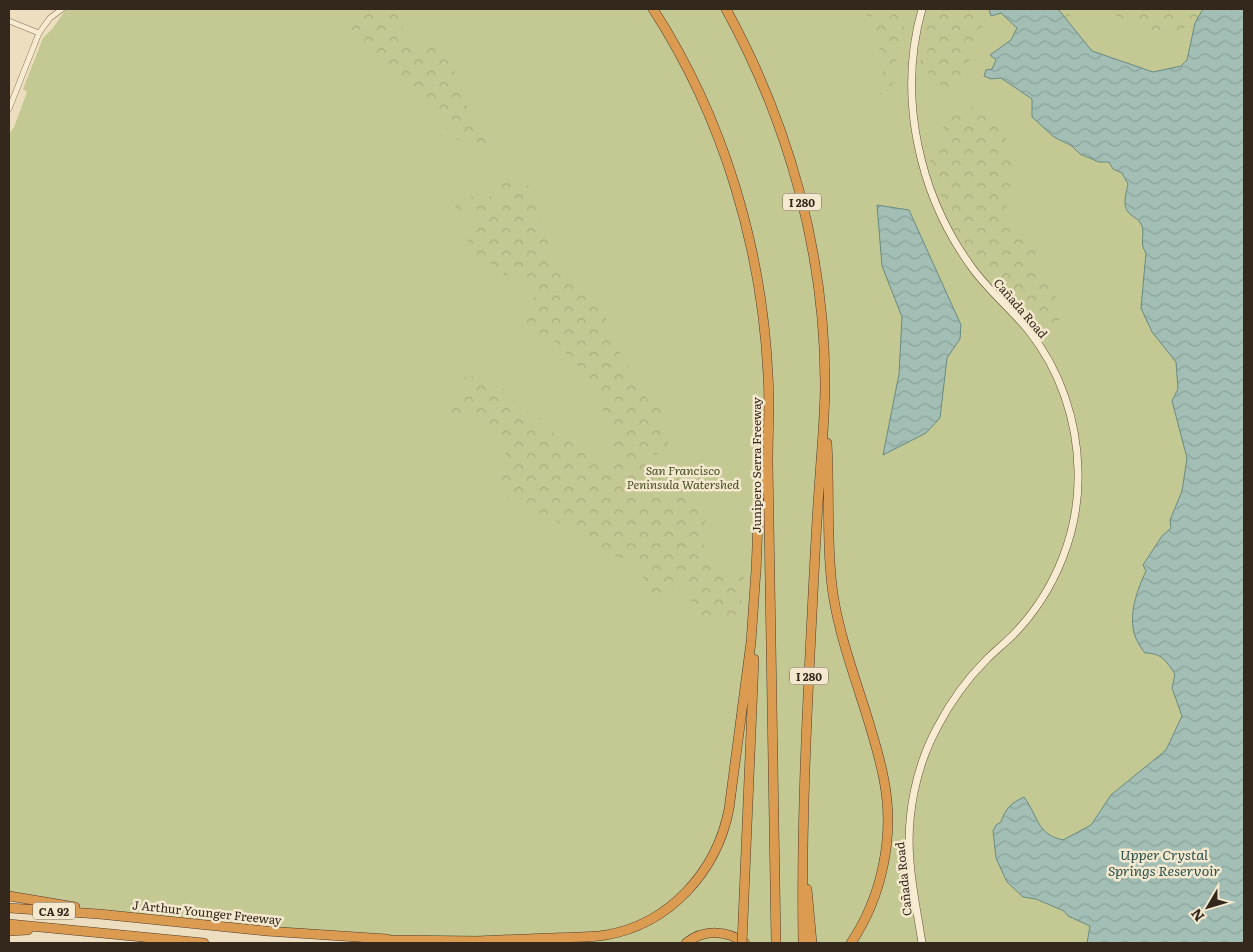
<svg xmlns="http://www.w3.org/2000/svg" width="1253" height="952" font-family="Literata,serif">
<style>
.green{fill:#c4c993}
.forest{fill:url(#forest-crowns)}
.water{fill:url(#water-waves);stroke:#698b82}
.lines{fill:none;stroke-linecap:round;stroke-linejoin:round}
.street-casing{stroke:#846e58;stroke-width:6}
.secondary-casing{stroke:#65503b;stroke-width:8}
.highway-casing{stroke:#513d2c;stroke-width:10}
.street{stroke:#f7ebd1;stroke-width:5}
.secondary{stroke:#f7ebd1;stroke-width:7}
.highway{stroke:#db9b50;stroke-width:9}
.highway-bridge-casing{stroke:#513d2c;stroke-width:10;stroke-linecap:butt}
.highway-bridge{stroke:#db9b50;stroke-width:9}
.labels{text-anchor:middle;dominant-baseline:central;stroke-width:5;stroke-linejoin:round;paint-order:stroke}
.shield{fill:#f4e8ce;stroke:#6e6151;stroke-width:1}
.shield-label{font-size:11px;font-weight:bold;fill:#34271c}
.street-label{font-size:12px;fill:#34271c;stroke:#f4e8ce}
.park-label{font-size:12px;font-style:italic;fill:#455023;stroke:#f4e8ce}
.water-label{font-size:14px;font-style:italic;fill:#2b5350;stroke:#f4e8ce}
</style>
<defs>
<pattern id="forest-crowns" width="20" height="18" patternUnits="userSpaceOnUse" patternTransform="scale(1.25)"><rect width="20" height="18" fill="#c4c993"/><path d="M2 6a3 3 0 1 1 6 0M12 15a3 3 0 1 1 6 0" fill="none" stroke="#a9ad7e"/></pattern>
<pattern id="water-waves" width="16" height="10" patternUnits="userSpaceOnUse" patternTransform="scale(1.25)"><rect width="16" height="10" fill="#a2beb5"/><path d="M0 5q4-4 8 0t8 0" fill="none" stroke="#8ca39b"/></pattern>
</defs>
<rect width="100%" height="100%" fill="#ecdebe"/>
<path class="green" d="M 66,9 L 1244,9 L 1244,943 L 593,943 L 594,937 L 443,941 L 99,914 L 81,908 L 9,896 L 9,134 L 14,127 L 27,92 L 23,89 L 43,38 L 53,28 Z"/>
<path class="forest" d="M 357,9 L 409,9 L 402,24 L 407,44 L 417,44 L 430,36 L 450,57 L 469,111 L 488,133 L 495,147 L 492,150 L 476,148 L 457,139 L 433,115 L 399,85 L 364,47 L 350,36 Z
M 857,9 L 910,9 L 901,36 L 891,92 L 879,94 L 885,60 L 870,31 L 881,20 L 860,13 Z
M 931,9 L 986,9 L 977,48 L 958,80 L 945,89 L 920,66 L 922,43 Z
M 1058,9 L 1070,9 L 1071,25 Z
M 1112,9 L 1203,9 L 1195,23 L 1165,37 L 1112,14 Z
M 972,107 L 1001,118 L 1013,170 L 1005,220 L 1036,249 L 1031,270 L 1049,281 L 1064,316 L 1053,325 L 1013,308 L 978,265 L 951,226 L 930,160 L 947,118 Z
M 501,176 L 514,178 L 532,187 L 539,198 L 539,219 L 546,235 L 555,271 L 572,280 L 576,290 L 587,290 L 606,318 L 611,333 L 624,362 L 647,390 L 646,398 L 651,403 L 657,401 C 664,411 662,418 658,429 L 667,439 L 668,445 L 662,454 L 641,456 L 646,467 C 652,467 660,467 666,470 C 683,478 697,498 707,514 L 703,538 L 705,563 L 720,575 L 744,576 L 740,616 C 733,618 724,622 716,621 C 699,621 690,601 685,587 L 650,599 L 645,591 L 644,579 L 632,553 L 621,559 L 590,546 L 551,517 L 527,521 L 522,507 L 501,495 L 501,480 L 508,468 L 505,449 L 471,419 L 450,415 L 451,404 L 463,394 L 460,388 L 461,377 C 470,377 483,375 491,380 C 516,395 551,445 581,442 L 609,464 L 615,457 C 611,422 595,383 570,357 C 564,350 553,339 544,335 C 533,330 534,332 526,322 L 535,295 L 514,269 L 505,276 L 485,259 L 475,261 L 466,255 L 465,244 L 476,230 L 487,222 L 480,210 L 461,218 L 455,213 L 456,202 L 475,194 L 487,192 L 498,204 L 502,206 L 507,196 L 497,182 Z"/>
<path class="water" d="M 989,9 L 1058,9 L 1092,51 L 1153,72 L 1181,66 L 1187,60 L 1195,23 L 1203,9 L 1244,9 L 1244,943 L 1087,943 L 1090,926 L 1068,916 L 1064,911 L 1036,899 L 1023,897 L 1007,882 L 996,858 L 993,831 L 996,825 L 1001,822 C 1005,809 1011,803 1024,797 C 1039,817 1036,834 1063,840 L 1091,825 L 1111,795 L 1166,750 L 1182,716 L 1172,688 L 1175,674 C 1166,661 1162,653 1145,653 C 1141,648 1137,642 1135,636 C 1128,615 1137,590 1146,571 L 1143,565 L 1162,536 L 1171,528 L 1170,520 L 1182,491 L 1187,458 L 1172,401 L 1178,389 L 1176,362 L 1152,332 L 1141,308 L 1146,253 C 1139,243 1145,236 1142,226 C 1139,219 1136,219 1131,215 C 1121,207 1126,195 1128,184 L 1122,173 L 1113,169 L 1109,162 L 1099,162 L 1080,154 L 1072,146 L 1054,137 L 1032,117 L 1032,99 L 1001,78 L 991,79 L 984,76 L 986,70 L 992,69 L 996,60 L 990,55 L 1011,40 L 1017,28 L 1001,13 L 991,16 Z
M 877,205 L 909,210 L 961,325 L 960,339 L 947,358 L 940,418 L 926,433 L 883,455 L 899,374 L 902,317 L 882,266 Z"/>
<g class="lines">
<g class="street-casing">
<path id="street" d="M 9,21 L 39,33
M 9,109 L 39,33 L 50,18 L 62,9"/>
</g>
<g class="secondary-casing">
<path id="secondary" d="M 922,943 C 918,916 912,889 910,861 C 906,815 916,766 938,726 C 951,701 967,679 987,659 C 995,651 1005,643 1013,635 C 1056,591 1080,530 1078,470 C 1077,420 1060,370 1029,331 C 1011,309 990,292 973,269 C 919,196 897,97 922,9"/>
</g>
<g class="highway-casing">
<path id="highway" d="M 653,9 C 723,117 762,247 768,375 C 770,404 768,433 768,463 L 776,943
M 726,9 C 789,124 825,253 825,384 C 825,414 822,445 820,475 C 817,515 815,554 813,594 C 807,711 801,827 803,943
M 827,443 C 830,494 826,545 833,594 C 843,658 872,717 884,780 C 895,836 882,897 851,943
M 756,574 L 759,492 L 765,471
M 807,889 L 812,943
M 9,896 L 75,907
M 9,908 L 99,914 L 266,931 L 387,939 L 402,943
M 743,921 L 754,659
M 9,924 L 204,943
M 9,931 L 28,930
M 395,940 L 480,941
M 476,941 C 500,940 524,939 549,938 C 568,937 587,938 606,935 C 670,924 717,871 729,809 L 751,642 L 756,570
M 686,943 C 704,929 727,930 745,943"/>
</g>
<use href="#street" class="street"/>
<use href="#secondary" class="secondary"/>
<use href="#highway" class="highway"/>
<g class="highway-bridge-casing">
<path id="highway-bridge" d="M 742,943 L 743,921"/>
</g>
<use href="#highway-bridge" class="highway-bridge"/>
</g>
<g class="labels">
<g class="shield">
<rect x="783" y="193.5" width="38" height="17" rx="4"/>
<rect x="790" y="667.5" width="38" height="17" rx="4"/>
<rect x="33" y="902.5" width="42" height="17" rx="4"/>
</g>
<g class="shield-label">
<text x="802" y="202">I 280</text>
<text x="809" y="676">I 280</text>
<text x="54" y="911">CA 92</text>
</g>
<g class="street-label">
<text transform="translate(1021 308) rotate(49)">Cañada Road</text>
<text transform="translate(756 465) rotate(-90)">Junipero Serra Freeway</text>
<text transform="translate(903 879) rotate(-96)">Cañada Road</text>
<text transform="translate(207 912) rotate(6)">J Arthur Younger Freeway</text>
</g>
<g class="park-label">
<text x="683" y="470">San Francisco<tspan x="683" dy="14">Peninsula Watershed</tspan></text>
</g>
<g class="water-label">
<text x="1164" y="854">Upper Crystal<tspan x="1164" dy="16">Springs Reservoir</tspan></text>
</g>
</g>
<rect width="1253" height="952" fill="none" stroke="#34271c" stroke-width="20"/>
<g transform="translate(1208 907) rotate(232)" stroke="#f4e8ce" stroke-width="4" paint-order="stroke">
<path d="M0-4L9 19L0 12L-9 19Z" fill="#34271c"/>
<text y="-8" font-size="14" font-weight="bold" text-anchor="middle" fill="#34271c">N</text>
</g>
</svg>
